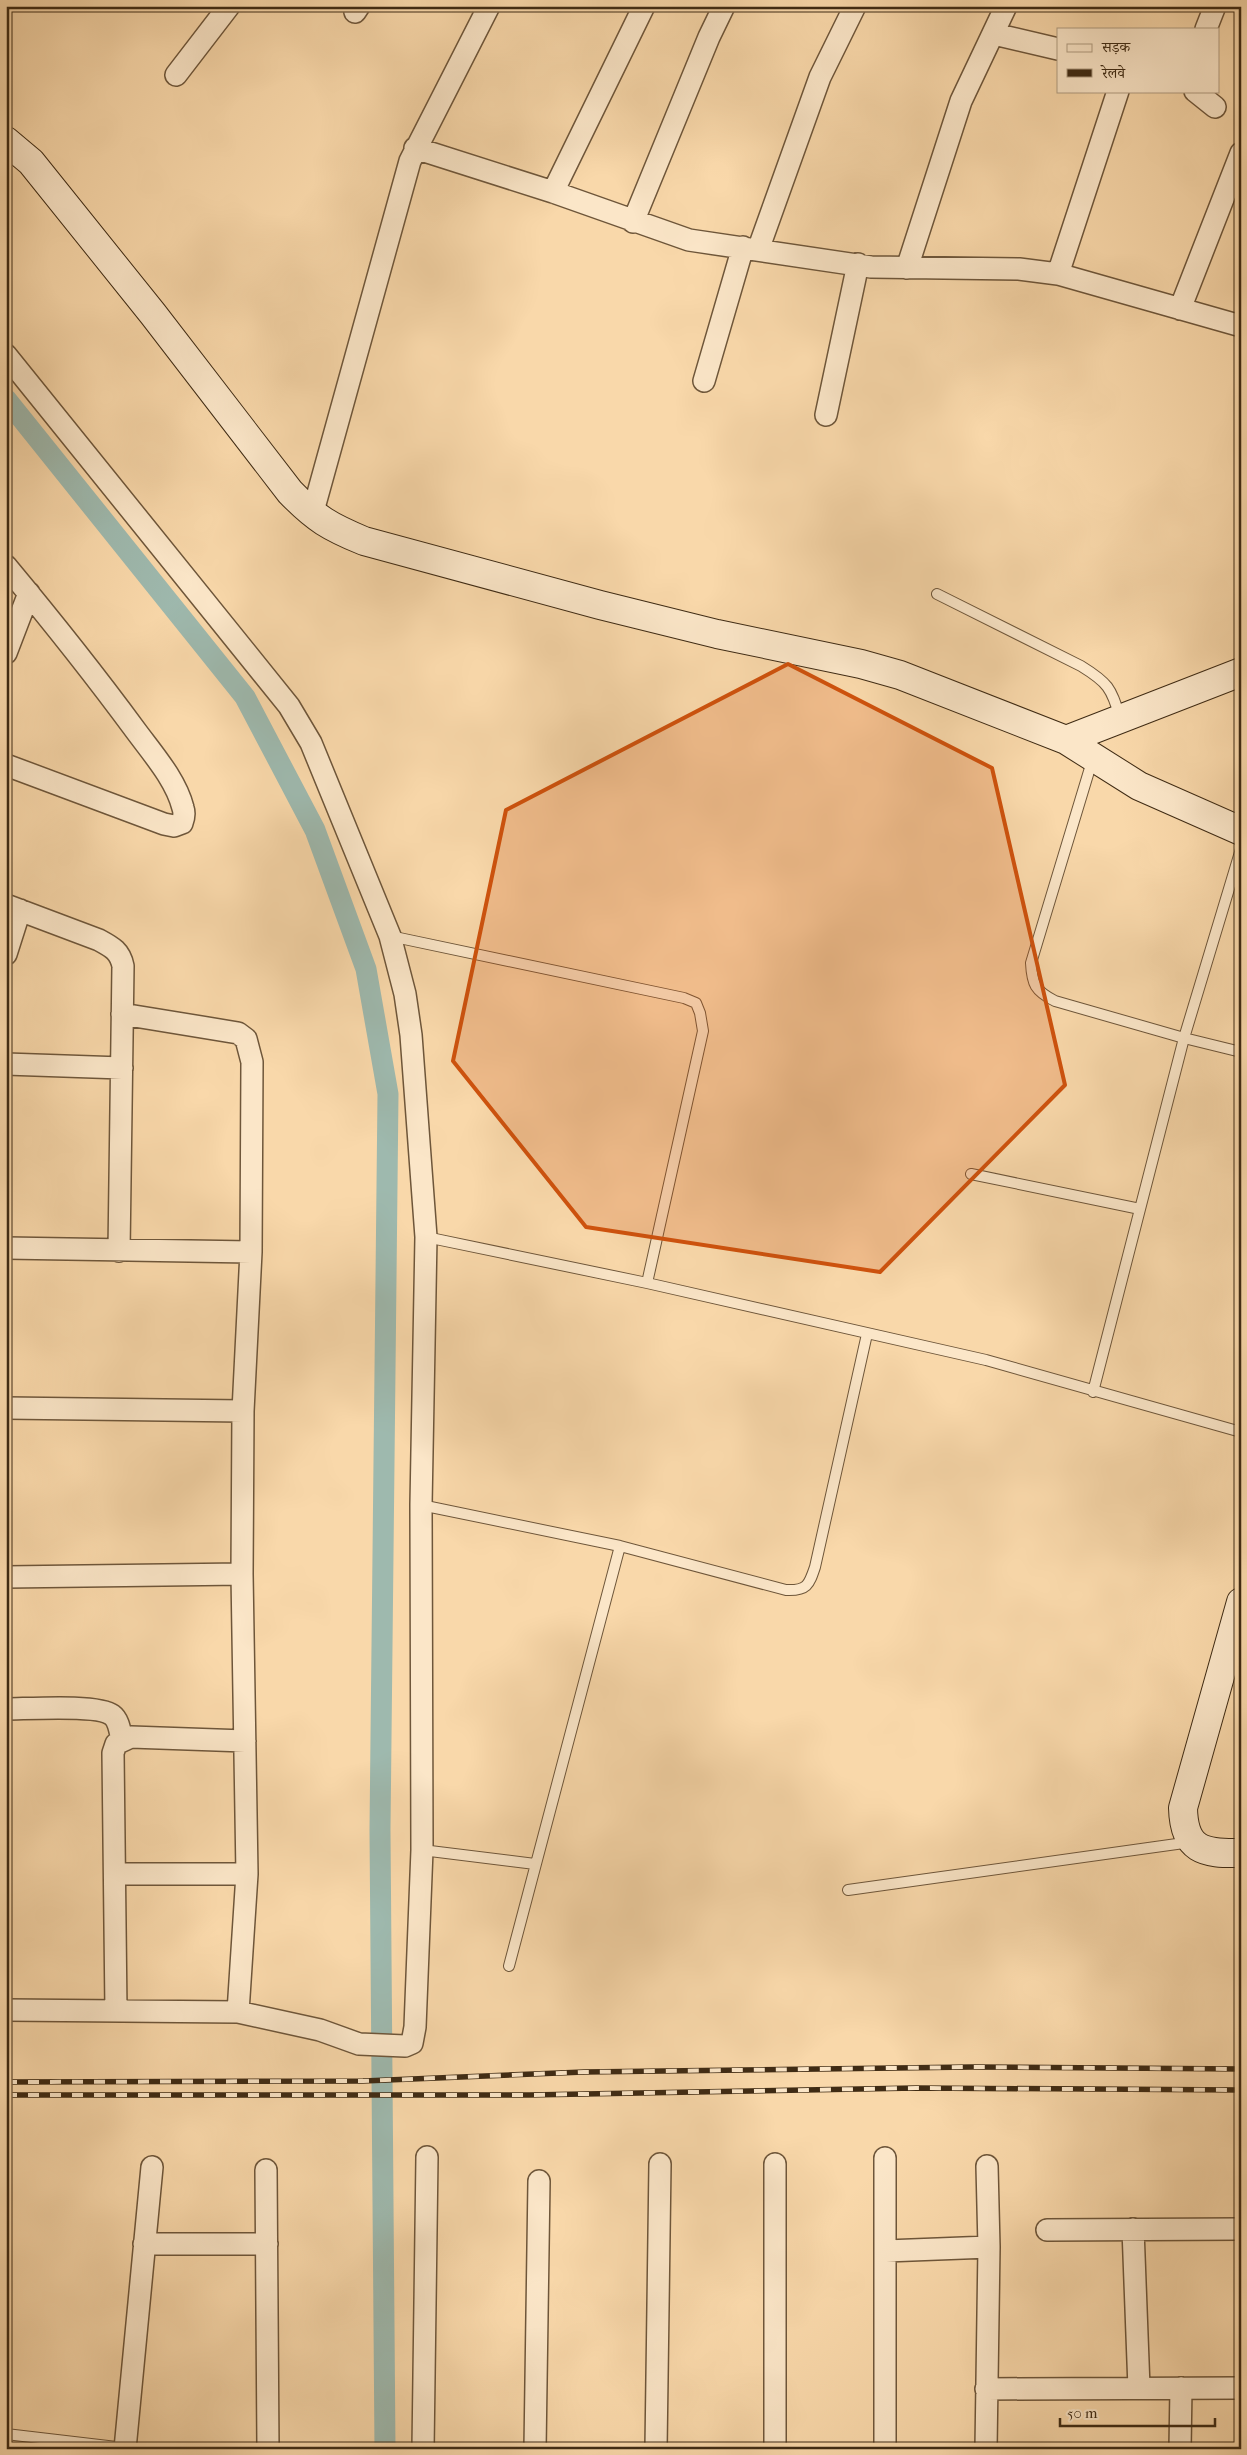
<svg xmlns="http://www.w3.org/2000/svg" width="1247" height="2455" font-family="'IM FELL French Canon','Noto Serif Devanagari',serif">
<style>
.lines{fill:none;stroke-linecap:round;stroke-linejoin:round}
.canal{stroke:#9eb9ae;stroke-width:21}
.lane-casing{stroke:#6e563a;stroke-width:12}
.street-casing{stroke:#6e563a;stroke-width:24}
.secondary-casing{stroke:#3f2b14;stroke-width:30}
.lane{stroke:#fbe6c8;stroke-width:10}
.street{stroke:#fbe6c8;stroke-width:21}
.secondary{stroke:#fbe6c8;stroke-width:28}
.rail-casing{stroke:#3f2b14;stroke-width:5.5}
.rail{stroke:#fbe6c8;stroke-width:4;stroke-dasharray:11;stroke-linecap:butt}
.marked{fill:#cf520d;fill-opacity:0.2;stroke:#cf520d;stroke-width:4;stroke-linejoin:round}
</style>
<rect width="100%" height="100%" fill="#f9d8aa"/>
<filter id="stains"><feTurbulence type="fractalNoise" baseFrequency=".004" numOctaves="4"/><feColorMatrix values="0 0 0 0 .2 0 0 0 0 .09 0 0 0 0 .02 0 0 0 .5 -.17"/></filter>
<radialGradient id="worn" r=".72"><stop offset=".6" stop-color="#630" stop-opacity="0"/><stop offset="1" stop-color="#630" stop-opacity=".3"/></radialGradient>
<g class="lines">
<path class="canal" d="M 6,399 L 245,697 L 315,830 L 366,969 L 388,1094 L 380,1830 L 385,2449"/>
<g class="lane-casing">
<path id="lane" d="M 937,594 L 1081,666 C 1107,682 1112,688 1120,718
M 1241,849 L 1184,1038 L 1241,1052
M 390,936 L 684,998 L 696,1003 L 700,1013 L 703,1031 L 647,1283
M 971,1174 L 1140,1209
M 426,1237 L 647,1283 L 986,1360 L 1241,1432
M 1093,1392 L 1184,1038 L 1055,1001 C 1035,991 1032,984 1031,963 L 1093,758
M 421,1505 L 620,1546 L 786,1590 C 807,1591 809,1585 815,1567 L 867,1334
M 422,1850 L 535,1864
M 848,1890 L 1191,1842
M 509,1966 L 620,1546
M 6,2434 L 125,2448"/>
</g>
<g class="street-casing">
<path id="street" d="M 355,12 L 359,6
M 1206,29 L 1215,6
M 994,34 L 1058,49
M 176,75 L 229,6
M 1195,91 L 1215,107
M 415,148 L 553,192 L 689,240 L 871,267 L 1019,269 L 1058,274 L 1241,326
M 553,192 L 644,6
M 633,222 L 709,37 L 724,6
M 758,250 L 820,77 L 855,6
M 907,268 L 961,101 L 1006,6
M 1058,274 L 1118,91
M 1180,309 L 1241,153
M 6,355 L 289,706 L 311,743 L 390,936 L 405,994 L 411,1035 L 426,1237 L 421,1505 L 422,1850 L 415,2027 L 412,2043 L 405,2046 L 359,2044 L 320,2030 L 238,2012 L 6,2010
M 704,381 L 743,247
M 826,415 L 858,264
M 312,515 L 410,161 L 489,6
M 6,566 C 51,620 94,674 136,731 C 153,754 176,780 183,808 C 185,814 184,818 182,823 L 174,826 L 164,824 L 6,765
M 6,653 L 29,593
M 6,905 L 99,940 C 112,947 120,951 123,966 L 119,1251
M 6,954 L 20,910
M 122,1014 L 238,1033 L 246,1039 L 252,1062 L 251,1252 L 243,1411 L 242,1574 L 247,1874 L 238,2012
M 6,1064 L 122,1068
M 6,1248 L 251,1252
M 6,1408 L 243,1411
M 6,1577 L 242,1574
M 6,1709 C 27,1709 98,1704 112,1715 C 119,1720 120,1732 122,1740
M 115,1874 L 247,1874
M 116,2011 L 113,1753 L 116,1744 L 131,1737 L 245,1741
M 885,2158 L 885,2449
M 775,2164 L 775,2449
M 266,2170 L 268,2449
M 1133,2229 L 1139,2388
M 1047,2230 L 1241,2229
M 144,2244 L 267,2244
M 886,2251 L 989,2247
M 986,2389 L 1241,2388
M 125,2449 L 152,2167
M 423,2449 L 427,2157
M 535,2449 L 539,2181
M 656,2449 L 660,2164
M 986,2449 L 989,2247 L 987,2166
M 1180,2449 L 1181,2388"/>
</g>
<g class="secondary-casing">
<path id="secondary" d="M 6,141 L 31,162 L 153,314 L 290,492 C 316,519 330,527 364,541 L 600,605 L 717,634 L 861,664 L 900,675 L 1066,740 L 1139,786 L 1241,831
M 1066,740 L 1241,672
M 1241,1602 L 1183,1808 C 1184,1850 1203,1854 1241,1853"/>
</g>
<use href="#lane" class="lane"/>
<use href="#street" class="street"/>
<use href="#secondary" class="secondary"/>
<g class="rail-casing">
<path id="rail" d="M 6,2082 L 363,2081 L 584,2072 L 972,2067 L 1241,2069
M 6,2095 L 529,2095 L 916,2088 L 1241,2090"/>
</g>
<use href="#rail" class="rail"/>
</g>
<path class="marked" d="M 788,664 L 992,768 L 1065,1085 L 880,1272 L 586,1227 L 453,1061 L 506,810 Z"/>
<rect width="1247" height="2455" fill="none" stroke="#f9d8aa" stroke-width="25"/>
<rect x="8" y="8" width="1232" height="2440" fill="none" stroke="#3f2b14" stroke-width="2.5"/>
<rect x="12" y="12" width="1222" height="2430" fill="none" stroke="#3f2b14"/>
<rect x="1057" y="28" width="162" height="65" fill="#fbe6c8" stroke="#b09b80"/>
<rect x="1067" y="44" width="25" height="8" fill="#fbe6c8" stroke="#b09b80"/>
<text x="1102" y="52" font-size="15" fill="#3f2b14">सड़क</text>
<rect x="1067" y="69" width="25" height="8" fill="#3f2b14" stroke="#b09b80"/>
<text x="1102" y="78" font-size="15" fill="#3f2b14">रेलवे</text>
<path d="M1060 2418v8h155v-8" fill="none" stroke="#3f2b14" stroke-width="2.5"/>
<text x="1067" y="2418" font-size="15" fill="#3f2b14" stroke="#fbe6c8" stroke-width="4" paint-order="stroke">50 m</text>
<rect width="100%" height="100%" filter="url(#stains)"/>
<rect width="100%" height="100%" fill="url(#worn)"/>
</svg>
